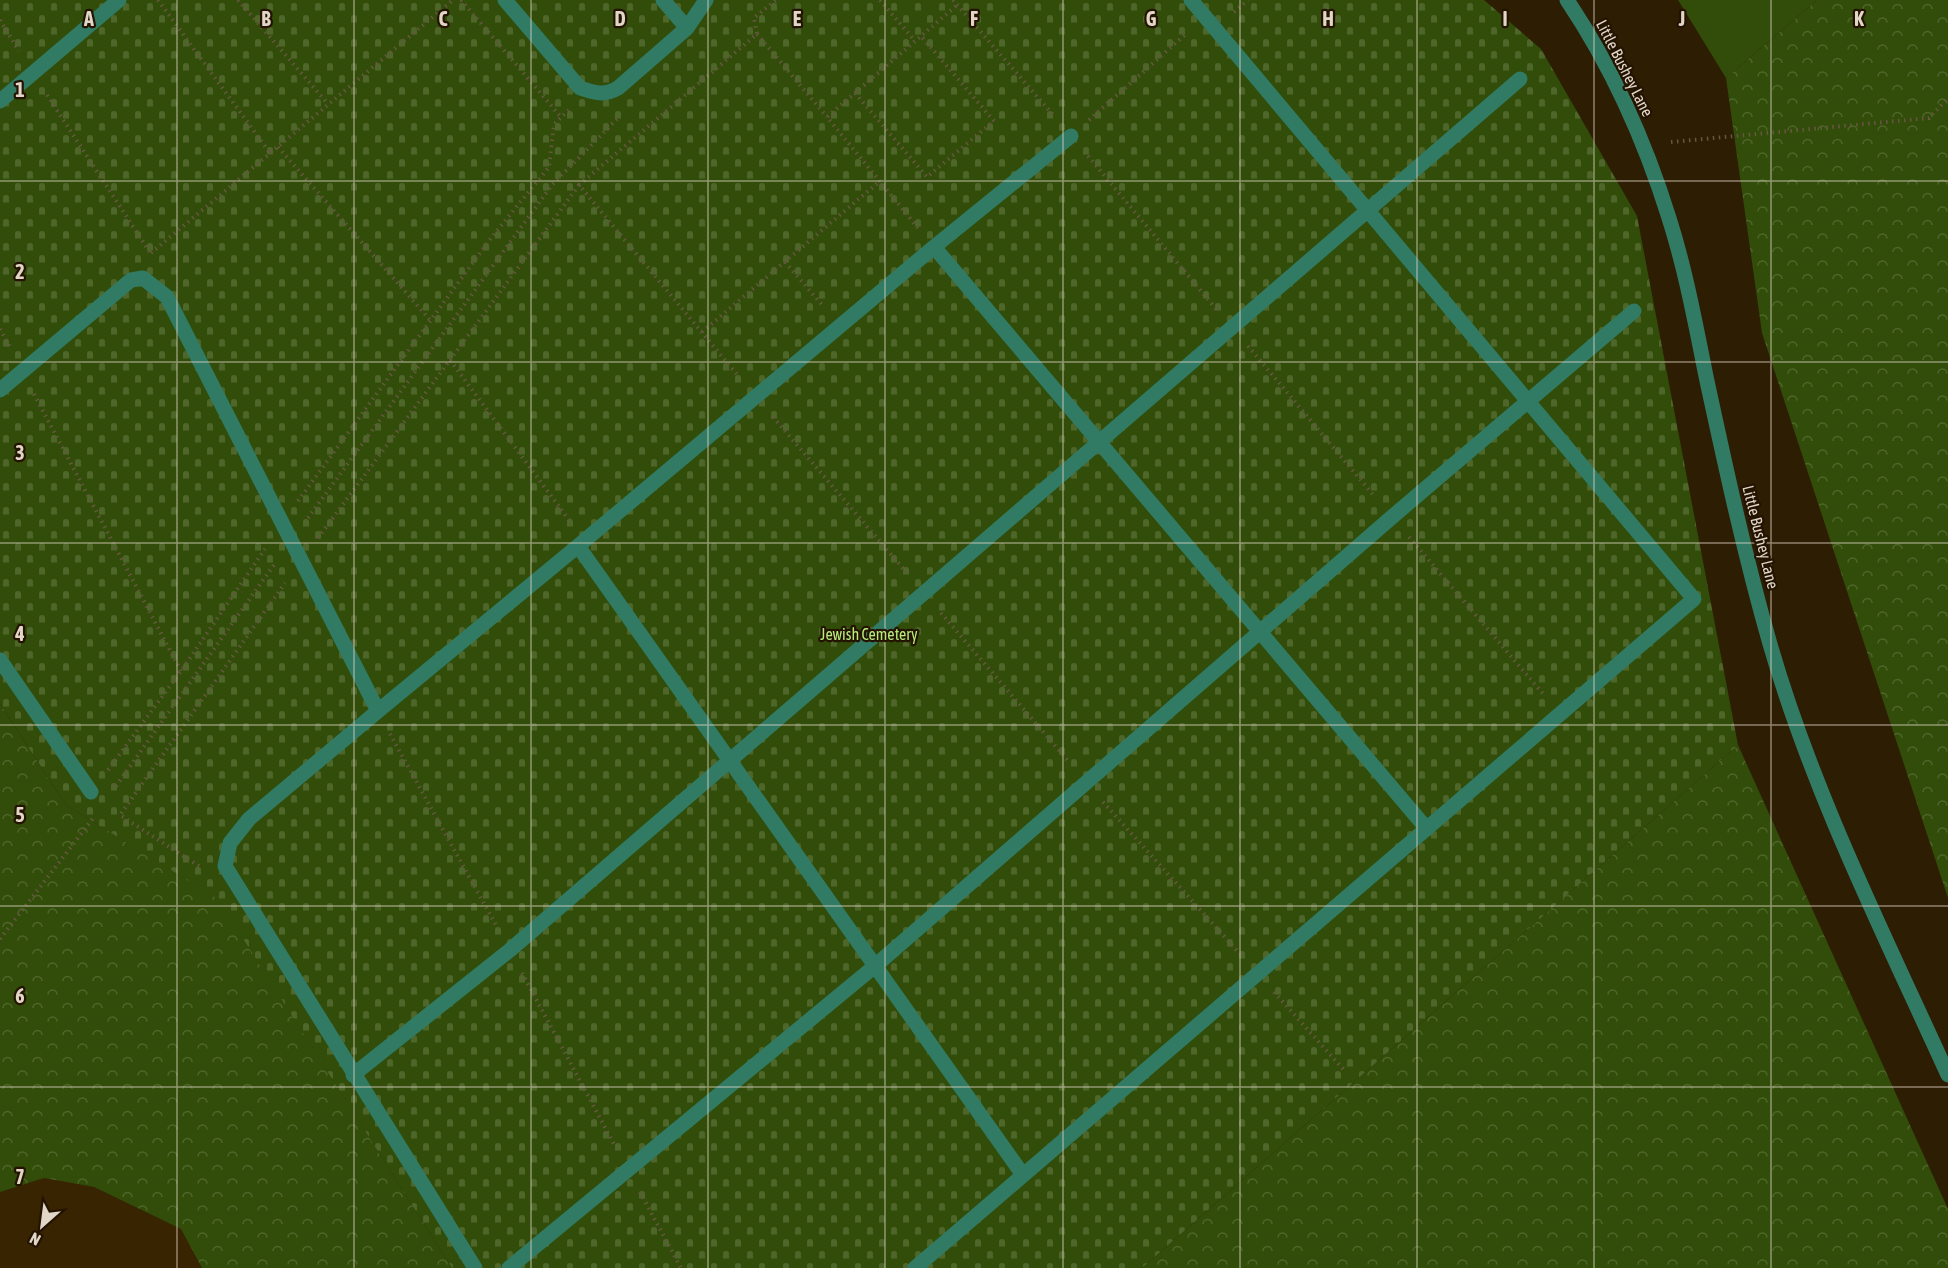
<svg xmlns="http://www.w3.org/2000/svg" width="1948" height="1268" font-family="'Asap Condensed',sans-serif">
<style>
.built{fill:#392402}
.grass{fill:#314d09}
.forest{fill:url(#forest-crowns)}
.cemetery{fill:url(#cemetery-stones)}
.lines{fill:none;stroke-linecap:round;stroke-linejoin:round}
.path{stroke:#665741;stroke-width:4;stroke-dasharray:1.5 4.5;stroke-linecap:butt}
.minor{stroke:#317b64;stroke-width:15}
.grid{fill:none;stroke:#e1d6c7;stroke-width:1.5;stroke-opacity:0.55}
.labels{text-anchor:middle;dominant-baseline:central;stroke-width:4.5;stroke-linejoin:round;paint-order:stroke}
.street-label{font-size:16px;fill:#e1d6c7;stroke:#231300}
.park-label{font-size:16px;fill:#b5ec7a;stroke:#231300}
.grid-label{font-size:20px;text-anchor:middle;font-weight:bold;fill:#e1d6c7;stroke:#231300;stroke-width:4.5;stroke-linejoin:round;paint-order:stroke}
</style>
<defs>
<pattern id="forest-crowns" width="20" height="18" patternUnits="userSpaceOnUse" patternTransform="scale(1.5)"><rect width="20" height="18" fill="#314d09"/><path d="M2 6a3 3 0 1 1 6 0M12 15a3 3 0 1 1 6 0" fill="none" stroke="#4f662b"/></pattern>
<pattern id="cemetery-stones" width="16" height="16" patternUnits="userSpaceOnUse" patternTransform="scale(1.5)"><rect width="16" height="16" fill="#314d09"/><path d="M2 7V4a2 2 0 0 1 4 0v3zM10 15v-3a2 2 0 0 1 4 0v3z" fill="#4f662b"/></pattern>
</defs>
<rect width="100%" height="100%" fill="#2d1d03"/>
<path class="built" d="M 44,1178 L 94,1187 L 181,1229 L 202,1268 L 0,1268 L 0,1192 Z"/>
<path class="grass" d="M 1678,0 L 1817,0 L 1726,78 Z"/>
<path class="forest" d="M 1817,0 L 1948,0 L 1948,898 L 1762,333 L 1726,78 Z
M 0,704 L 66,805 L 218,898 L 452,1268 L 202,1268 L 181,1229 L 94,1187 L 44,1178 L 0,1192 Z
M 1738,745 L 1948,1209 L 1948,1268 L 1142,1268 Z"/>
<path class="cemetery" d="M 0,0 L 1484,0 L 1541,49 L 1637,216 L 1738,745 L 1142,1268 L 452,1268 L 218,899 L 66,805 L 0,704 Z"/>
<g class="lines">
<path class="path" d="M 158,0 L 270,153
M 238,0 L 328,104
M 461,0 L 561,117
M 880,0 L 915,41
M 953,0 L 1054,116
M 1234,12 L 1248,0
M 0,20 L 19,51
M 757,34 L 827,117
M 855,93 L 927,177 L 994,121 L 921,36
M 47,95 L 151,254
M 1089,120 L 1187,33
M 1671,142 L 1929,118 L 1948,98
M 278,147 L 431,321
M 1088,156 L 1216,309
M 579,185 L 757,34 L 754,18 L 776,0
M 918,228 L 827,117 L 957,5
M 151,253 L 453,0
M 785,262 L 824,307
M 0,329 L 10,347
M 702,332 L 880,181
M 1248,346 L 1375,497
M 450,360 L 579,185 L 739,377
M 34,394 L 181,671
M 773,417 L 907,573
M 298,501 L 491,238 L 549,167 L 554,124 L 569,110
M 308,518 L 552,185 L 619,117
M 1409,537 L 1544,695
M 318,538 L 450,360 L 569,520
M 941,613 L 1069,762
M 390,734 L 497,927
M 108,770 L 181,671 L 265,549
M 116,786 L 274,565
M 1103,802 L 1241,955
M 199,866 L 120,815 L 285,583
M 0,939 L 94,817
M 522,973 L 615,1146
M 1274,992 L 1344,1070
M 640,1192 L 681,1268"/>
<path class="minor" d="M 505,0 L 580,88 C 595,93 604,96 618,88 L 687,28 L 706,0
M 663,0 L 687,28
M 1567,0 C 1612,67 1645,141 1669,218 C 1686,271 1696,327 1707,381 C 1726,469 1745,557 1770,644 C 1813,793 1884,934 1948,1075
M 0,101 L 119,0
M 934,247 L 1071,136
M 0,390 L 131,280 L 143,278 L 167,297 L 378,711 L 249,819 L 230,843 L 225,866 L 475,1268
M 578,546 L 934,247 L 1427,829
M 0,660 L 91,792
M 378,711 L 578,546 L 1023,1175
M 353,1075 L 510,950 L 1520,79
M 509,1268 L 875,966 L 1392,517 L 1634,311
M 915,1268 L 1694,599 L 1191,0"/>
</g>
<path class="grid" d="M 177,0 L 177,1268M 354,0 L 354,1268M 531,0 L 531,1268M 708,0 L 708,1268M 885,0 L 885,1268M 1063,0 L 1063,1268M 1240,0 L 1240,1268M 1417,0 L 1417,1268M 1594,0 L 1594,1268M 1771,0 L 1771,1268M 0,181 L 1948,181M 0,362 L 1948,362M 0,543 L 1948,543M 0,725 L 1948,725M 0,906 L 1948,906M 0,1087 L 1948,1087"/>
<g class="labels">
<g class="street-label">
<text transform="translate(1625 68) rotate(63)">Little Bushey Lane</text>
<text transform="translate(1761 537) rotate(76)">Little Bushey Lane</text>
</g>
<g class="park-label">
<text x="869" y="634">Jewish Cemetery</text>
</g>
</g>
<g class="grid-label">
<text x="89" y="26">A</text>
<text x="266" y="26">B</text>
<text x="443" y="26">C</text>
<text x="620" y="26">D</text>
<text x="797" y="26">E</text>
<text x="974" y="26">F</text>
<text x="1151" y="26">G</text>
<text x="1328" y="26">H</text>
<text x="1505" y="26">I</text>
<text x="1682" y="26">J</text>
<text x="1859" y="26">K</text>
<text x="20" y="97">1</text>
<text x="20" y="279">2</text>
<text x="20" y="460">3</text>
<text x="20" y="641">4</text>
<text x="20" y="822">5</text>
<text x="20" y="1003">6</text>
<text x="20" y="1184">7</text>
</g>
<g transform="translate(42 1226) rotate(208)" stroke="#231300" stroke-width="4.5" paint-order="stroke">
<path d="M0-4.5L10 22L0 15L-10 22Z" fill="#e1d6c7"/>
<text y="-9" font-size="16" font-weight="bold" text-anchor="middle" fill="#e1d6c7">N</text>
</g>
</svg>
